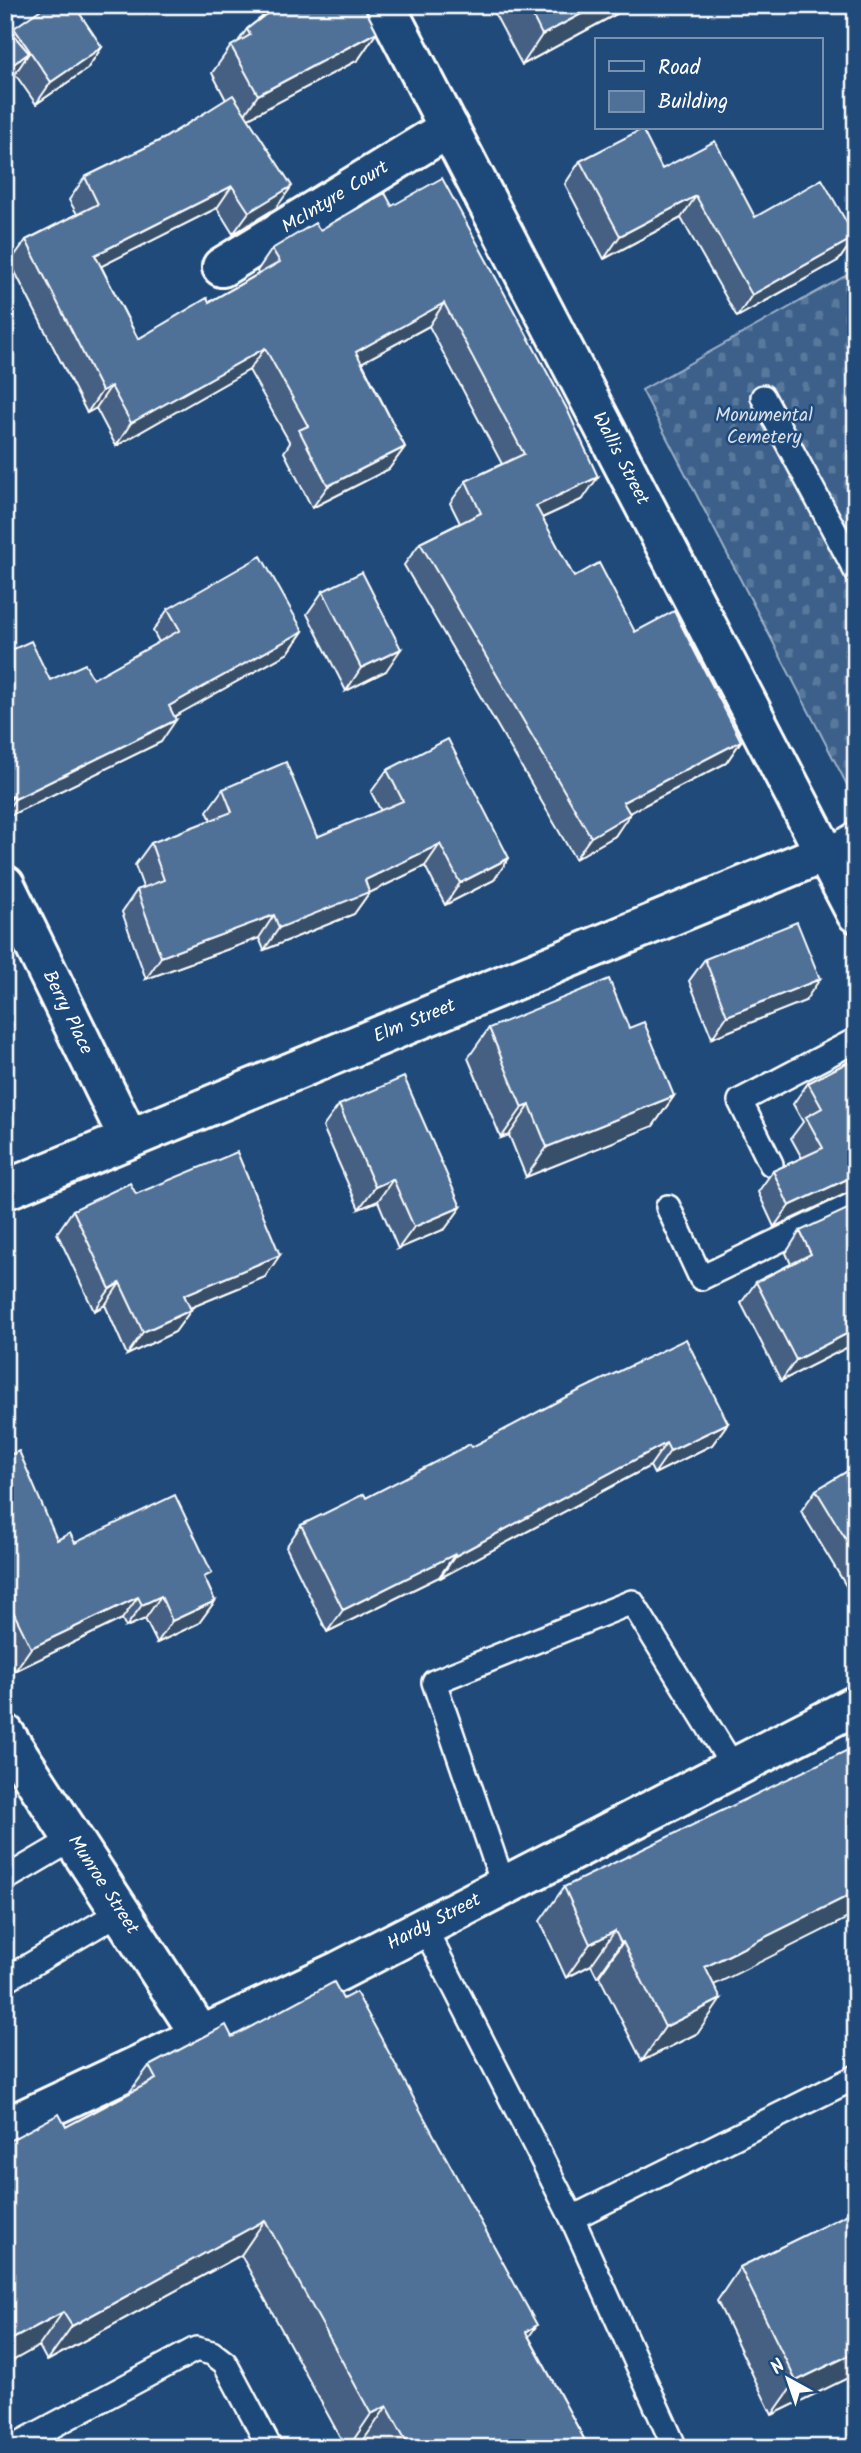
<svg xmlns="http://www.w3.org/2000/svg" width="861" height="2453" font-family="Kalam,sans-serif">
<style>
.cemetery{fill:url(#cemetery-stones);stroke:#9eb0c5;stroke-width:2}
.lines{fill:none;stroke-linecap:round;stroke-linejoin:round}
.service-casing{stroke:#fff;stroke-width:28}
.minor-casing{stroke:#fff;stroke-width:44}
.tertiary-casing{stroke:#fff;stroke-width:44}
.service{stroke:#1f4a7a;stroke-width:23}
.minor{stroke:#1f4a7a;stroke-width:38}
.tertiary{stroke:#1f4a7a;stroke-width:38}
.wall{fill:#456182;stroke:#fff;stroke-width:2}
.shaded-wall{fill:#384f6a;stroke:#fff;stroke-width:2}
.building{fill:#507197;stroke:#fff;stroke-width:2}
.labels{text-anchor:middle;dominant-baseline:central;stroke-width:5;stroke-linejoin:round;paint-order:stroke}
.street-label{font-size:19px;fill:#fff;stroke:#1f4a7a}
.park-label{font-size:19px;fill:#d8dfe8;stroke:#1f4a7a}
</style>
<defs>
<pattern id="cemetery-stones" width="16" height="16" patternUnits="userSpaceOnUse" patternTransform="scale(1.75)"><rect width="16" height="16" fill="#3c618b"/><path d="M2 7V4a2 2 0 0 1 4 0v3zM10 15v-3a2 2 0 0 1 4 0v3z" fill="#59799c"/></pattern>
</defs>
<rect width="100%" height="100%" fill="#1f4a7a"/>
<filter id="ink" filterUnits="userSpaceOnUse"><feTurbulence type="fractalNoise" baseFrequency=".0143" numOctaves="2"/><feDisplacementMap in="SourceGraphic" scale="14" xChannelSelector="R" yChannelSelector="G"/><feConvolveMatrix kernelMatrix="1 2 1 2 8 2 1 2 1" color-interpolation-filters="sRGB"/></filter>
<g filter="url(#ink)">
<path class="cemetery" d="M 856,270 L 856,802 L 642,390 Z"/>
<g class="lines">
<g class="service-casing">
<path id="service" d="M 763,397 L 856,571
M 824,853 L 856,833
M 771,1164 L 740,1101 L 856,1040
M 668,1207 L 701,1278 L 856,1203
M 5,1879 L 73,1839
M 504,1887 L 434,1682 L 632,1602 L 734,1768
M 424,1927 L 572,2218 L 675,2448
M 5,1980 L 120,1912
M 572,2218 L 856,2077
M 11,2448 L 196,2349 L 212,2353 L 225,2363 L 270,2448"/>
</g>
<g class="minor-casing">
<g id="minor">
<path id="s1" d="M 222,267 L 449,128"/>
<path id="s2" d="M 5,885 L 129,1139"/>
<path id="s3" d="M 5,1190 L 824,853"/>
<path id="s4" d="M 5,1734 L 201,2036"/>
<path id="s5" d="M 5,2128 L 339,1971 L 856,1705"/>
</g>
</g>
<g class="tertiary-casing">
<g id="tertiary">
<path id="s6" d="M 385,5 L 856,913"/>
</g>
</g>
<use href="#service" class="service"/>
<use href="#minor" class="minor"/>
<use href="#tertiary" class="tertiary"/>
</g>
<path class="wall" d="M 262,5 L 363,5 L 377,32 L 358,60 L 248,118 L 276,208 L 233,234 L 217,208 L 101,266 L 138,339 L 209,302 L 258,274 L 257,271 L 272,249 L 320,230 L 392,206 L 583,499 L 542,518 L 574,577 L 635,632 L 741,741 L 726,763 L 629,813 L 615,836 L 575,859 L 404,565 L 420,543 L 460,523 L 450,503 L 466,481 L 502,464 L 429,326 L 362,362 L 405,447 L 389,469 L 312,508 L 284,452 L 290,443 L 249,370 L 116,446 L 96,408 L 87,413 L 10,262 L 26,240 L 77,214 L 69,200 L 85,177 L 163,139 L 226,100 L 212,73 L 231,46 L 237,43 L 247,29 L 267,13 Z
M 490,5 L 633,5 L 522,65 Z
M 14,28 L 102,47 L 87,69 L 36,104 L 15,74 L 11,32 Z
M 580,161 L 662,169 L 755,217 L 855,237 L 839,260 L 737,317 L 681,218 L 604,259 L 565,184 Z
M 323,591 L 386,671 L 346,691 L 307,614 Z
M 168,609 L 303,631 L 288,653 L 175,716 L 161,742 L 5,818 L 5,653 L 50,680 L 93,679 L 159,642 L 153,631 Z
M 387,770 L 509,858 L 494,880 L 445,905 L 425,866 L 369,893 L 354,914 L 264,950 L 259,938 L 146,979 L 122,912 L 137,890 L 143,887 L 135,865 L 151,843 L 211,820 L 207,811 L 223,789 L 317,837 L 381,811 L 371,792 Z
M 705,959 L 805,1001 L 712,1038 L 689,981 Z
M 489,1028 L 629,1028 L 674,1096 L 653,1126 L 526,1177 L 509,1135 L 501,1138 L 468,1058 Z
M 856,1058 L 856,1189 L 774,1227 L 758,1192 L 773,1171 L 802,1158 L 791,1138 L 803,1122 L 793,1104 L 808,1083 Z
M 339,1105 L 461,1207 L 445,1229 L 398,1249 L 378,1201 L 359,1209 L 323,1127 Z
M 136,1194 L 265,1277 L 190,1308 L 191,1310 L 175,1332 L 127,1355 L 105,1305 L 94,1311 L 57,1233 L 73,1210 Z
M 800,1231 L 856,1343 L 781,1381 L 741,1303 L 756,1282 L 791,1264 L 786,1253 Z
M 728,1423 L 712,1445 L 654,1474 L 650,1466 L 440,1578 L 439,1577 L 327,1632 L 286,1547 L 301,1525 L 366,1498 L 472,1447 Z
M 5,1457 L 57,1540 L 75,1543 L 206,1581 L 215,1601 L 199,1623 L 157,1643 L 145,1619 L 126,1627 L 122,1619 L 15,1671 L 5,1650 Z
M 856,1466 L 856,1584 L 848,1589 L 801,1511 L 816,1490 Z
M 564,1887 L 714,1985 L 698,2033 L 642,2061 L 599,1976 L 597,1977 L 591,1965 L 566,1978 L 540,1921 Z
M 232,2037 L 529,2337 L 589,2448 L 366,2448 L 363,2441 L 350,2448 L 346,2448 L 241,2255 L 47,2361 L 39,2346 L 5,2365 L 5,2143 L 66,2127 L 129,2093 L 149,2066 Z
M 856,2210 L 856,2374 L 772,2415 L 717,2301 L 740,2267 Z"/>
<path class="shaded-wall" d="M 598,5 L 633,5 L 522,65 L 542,35 Z
M 377,32 L 358,60 L 239,123 L 258,95 Z
M 102,47 L 87,69 L 36,104 L 51,82 Z
M 29,53 L 15,74 L 5,80 L 5,70 Z
M 232,186 L 217,208 L 80,277 L 95,255 Z
M 292,186 L 276,208 L 233,234 L 249,212 Z
M 696,196 L 681,218 L 604,259 L 620,236 Z
M 855,237 L 839,260 L 737,317 L 752,295 Z
M 444,303 L 429,326 L 341,374 L 356,352 Z
M 265,348 L 249,370 L 116,446 L 131,423 Z
M 111,386 L 96,408 L 87,413 L 102,391 Z
M 405,447 L 389,469 L 312,508 L 328,486 Z
M 598,477 L 583,499 L 520,528 L 536,506 Z
M 303,631 L 288,653 L 154,728 L 169,706 Z
M 401,649 L 386,671 L 346,691 L 361,668 Z
M 176,720 L 161,742 L 5,818 L 5,813 L 15,799 Z
M 741,741 L 726,763 L 608,824 L 623,802 Z
M 13,796 L 5,808 L 5,799 Z
M 630,814 L 615,836 L 575,859 L 591,837 Z
M 440,844 L 425,866 L 369,893 L 354,914 L 264,950 L 279,928 L 365,880 Z
M 509,858 L 494,880 L 445,905 L 460,883 Z
M 274,915 L 259,938 L 146,979 L 161,957 Z
M 820,979 L 805,1001 L 712,1038 L 727,1016 Z
M 12,1026 L 5,1036 L 5,1029 Z
M 674,1096 L 653,1126 L 526,1177 L 547,1147 Z
M 530,1105 L 509,1135 L 501,1138 L 522,1108 Z
M 856,1175 L 856,1189 L 774,1227 L 789,1206 Z
M 393,1179 L 378,1201 L 359,1209 L 375,1187 Z
M 461,1207 L 445,1229 L 398,1249 L 414,1227 Z
M 280,1255 L 265,1277 L 168,1317 L 184,1295 Z
M 120,1283 L 105,1305 L 94,1311 L 110,1289 Z
M 191,1310 L 175,1332 L 127,1355 L 143,1332 Z
M 856,1329 L 856,1343 L 781,1381 L 796,1360 Z
M 728,1423 L 712,1445 L 654,1474 L 670,1451 Z
M 666,1443 L 650,1466 L 440,1578 L 455,1556 Z
M 455,1554 L 439,1577 L 327,1632 L 343,1610 Z
M 856,1578 L 856,1584 L 848,1589 Z
M 161,1596 L 145,1619 L 126,1627 L 142,1605 Z
M 138,1597 L 122,1619 L 15,1671 L 31,1648 Z
M 215,1601 L 199,1623 L 157,1643 L 172,1621 Z
M 856,1892 L 856,1914 L 682,2001 L 705,1967 Z
M 615,1931 L 591,1965 L 566,1978 L 590,1944 Z
M 623,1942 L 599,1976 L 597,1977 L 621,1943 Z
M 721,1999 L 698,2033 L 642,2061 L 665,2027 Z
M 265,2220 L 241,2255 L 47,2361 L 72,2326 Z
M 63,2312 L 39,2346 L 5,2365 L 5,2343 Z
M 537,2325 L 513,2360 L 526,2332 Z
M 856,2352 L 856,2374 L 772,2415 L 796,2381 Z
M 387,2406 L 363,2441 L 348,2448 L 371,2414 Z"/>
<path class="building" d="M 47,5 L 74,5 L 102,47 L 51,82 L 14,28 Z
M 278,5 L 363,5 L 377,32 L 258,95 L 231,46 L 250,35 L 247,29 Z
M 527,5 L 598,5 L 542,35 Z
M 5,25 L 29,53 L 5,70 Z
M 233,95 L 292,186 L 249,212 L 232,186 L 95,255 L 138,339 L 207,298 L 209,302 L 280,262 L 272,249 L 315,223 L 320,230 L 385,193 L 392,206 L 442,178 L 567,409 L 598,477 L 536,506 L 574,577 L 599,563 L 635,632 L 674,611 L 741,741 L 623,802 L 630,814 L 591,837 L 420,543 L 481,513 L 466,481 L 524,454 L 444,303 L 356,352 L 405,447 L 328,486 L 299,430 L 308,426 L 265,348 L 131,423 L 111,386 L 102,391 L 26,240 L 98,204 L 85,177 L 163,139 Z
M 642,129 L 662,169 L 715,141 L 755,217 L 822,179 L 855,237 L 752,295 L 696,196 L 620,236 L 580,161 Z
M 261,556 L 303,631 L 169,706 L 176,720 L 15,799 L 13,796 L 5,799 L 5,730 L 8,729 L 5,723 L 5,653 L 31,641 L 50,680 L 85,664 L 93,679 L 180,630 L 168,609 Z
M 362,572 L 401,649 L 361,668 L 323,591 Z
M 448,739 L 509,858 L 460,883 L 440,844 L 365,880 L 369,892 L 279,928 L 274,915 L 161,957 L 137,890 L 164,880 L 151,843 L 232,812 L 223,789 L 286,762 L 317,837 L 403,801 L 387,770 Z
M 797,922 L 820,979 L 727,1016 L 705,959 Z
M 609,979 L 629,1028 L 644,1022 L 674,1096 L 547,1147 L 530,1105 L 522,1108 L 489,1028 Z
M 5,1009 L 12,1026 L 5,1029 Z
M 856,1058 L 856,1175 L 789,1206 L 773,1171 L 823,1148 L 806,1117 L 822,1108 L 808,1083 Z
M 404,1077 L 461,1207 L 414,1227 L 393,1179 L 375,1187 L 339,1105 Z
M 237,1152 L 280,1255 L 184,1295 L 191,1310 L 143,1332 L 120,1283 L 110,1289 L 73,1210 L 130,1183 L 136,1194 Z
M 856,1205 L 856,1329 L 796,1360 L 756,1282 L 811,1254 L 800,1231 Z
M 686,1339 L 728,1423 L 670,1451 L 666,1443 L 455,1556 L 455,1554 L 343,1610 L 301,1525 L 364,1494 L 366,1498 L 470,1444 L 472,1447 L 564,1398 Z
M 19,1451 L 57,1540 L 70,1533 L 75,1543 L 175,1495 L 212,1573 L 204,1577 L 215,1601 L 172,1621 L 161,1596 L 142,1605 L 138,1597 L 31,1648 L 5,1595 L 5,1457 Z
M 856,1466 L 856,1556 L 816,1490 Z
M 856,1746 L 856,1892 L 705,1967 L 721,1999 L 665,2027 L 623,1942 L 621,1943 L 615,1931 L 590,1944 L 564,1887 Z
M 334,1982 L 343,1999 L 356,1992 L 537,2325 L 526,2332 L 589,2448 L 410,2448 L 387,2406 L 371,2414 L 265,2220 L 72,2326 L 63,2312 L 5,2343 L 5,2143 L 59,2114 L 66,2127 L 156,2079 L 149,2066 L 226,2025 L 232,2037 Z
M 856,2210 L 856,2352 L 796,2381 L 740,2267 Z"/>
</g>
<g class="labels">
<g class="street-label">
<text stroke="none"><textPath href="#s1" startOffset="133">McIntyre Court</textPath></text>
<text stroke="none"><textPath href="#s6" startOffset="511">Wallis Street</textPath></text>
<text stroke="none"><textPath href="#s2" startOffset="142">Berry Place</textPath></text>
<text stroke="none"><textPath href="#s3" startOffset="443">Elm Street</textPath></text>
<text stroke="none"><textPath href="#s4" startOffset="180">Munroe Street</textPath></text>
<text stroke="none"><textPath href="#s5" startOffset="476">Hardy Street</textPath></text>
</g>
<g class="park-label">
<text x="764" y="416">Monumental<tspan x="764" dy="22">Cemetery</tspan></text>
</g>
</g>
<rect width="861" height="2453" fill="none" stroke="#1f4a7a" stroke-width="28"/>
<rect x="14" y="14" width="833" height="2425" fill="none" stroke="#fff" stroke-width="2.5" filter="url(#ink)"/>
<rect x="595" y="38" width="228" height="91" fill="#1f4a7a" stroke="#7992af" stroke-width="2"/>
<rect x="609" y="61" width="35" height="10" fill="#1f4a7a" stroke="#7992af" stroke-width="2"/>
<text x="658" y="74" font-size="21" fill="#ffffff">Road</text>
<rect x="609" y="91" width="35" height="21" fill="#507197" stroke="#7992af" stroke-width="2"/>
<text x="658" y="108" font-size="21" fill="#ffffff">Building</text>
<g transform="translate(788 2379) rotate(320)" stroke="#1f4a7a" stroke-width="5" paint-order="stroke">
<path d="M0-5L12 26L0 18L-12 26Z" fill="#ffffff"/>
<text y="-10" font-size="19" font-weight="bold" text-anchor="middle" fill="#ffffff">N</text>
</g>
</svg>
